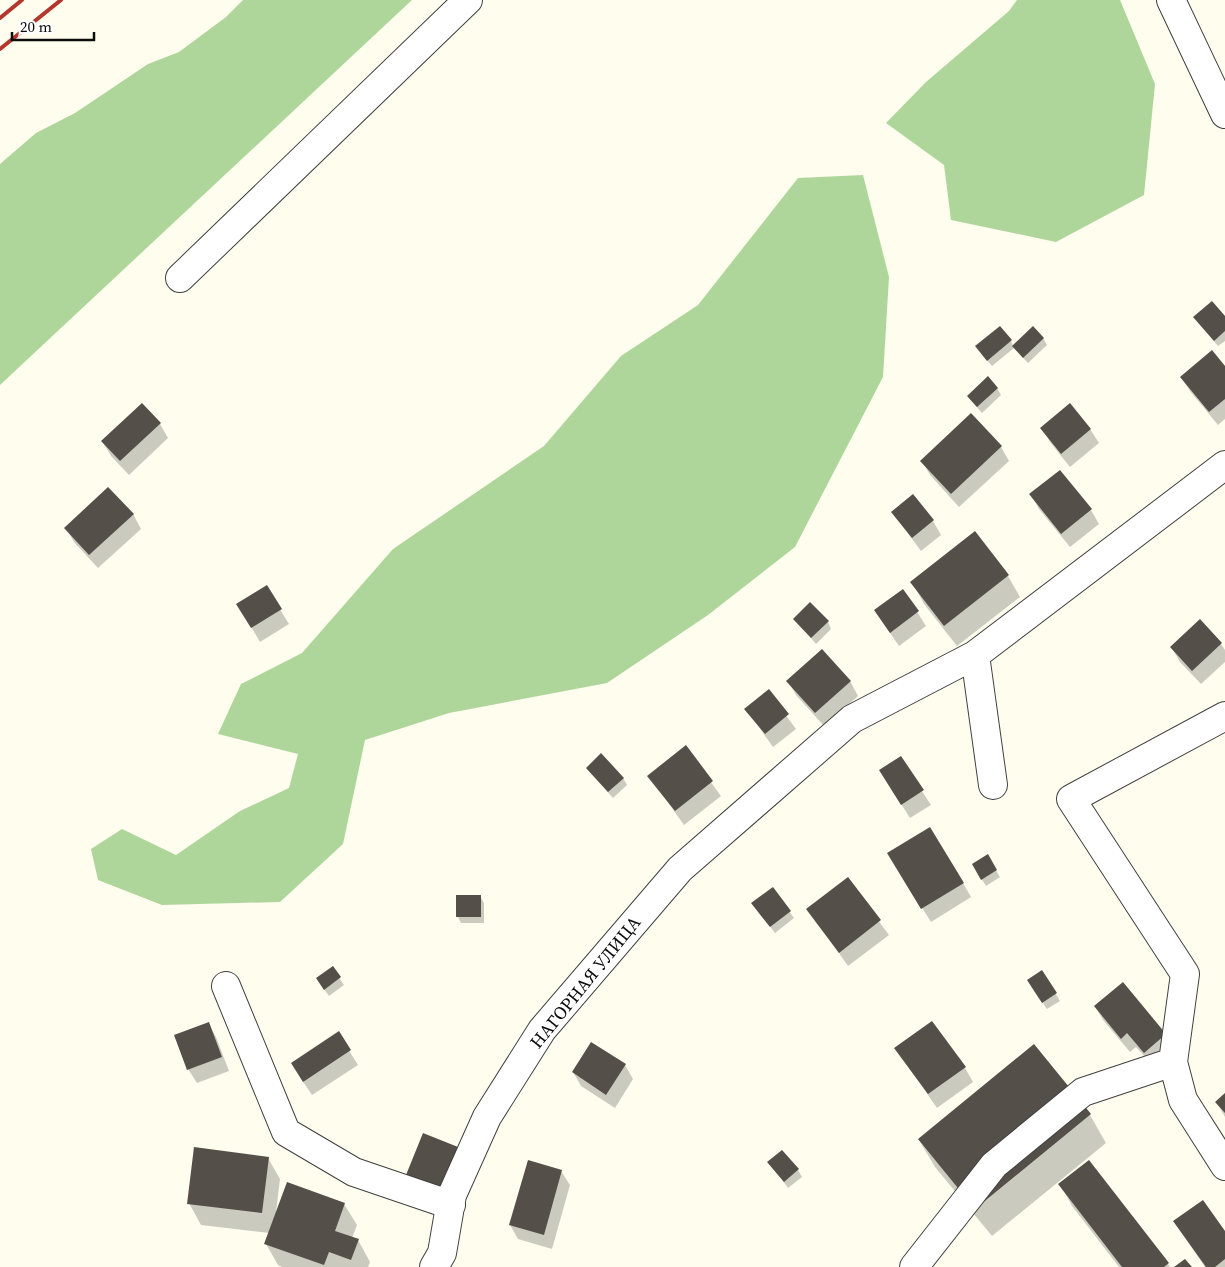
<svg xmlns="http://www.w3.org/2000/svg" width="1225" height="1267" font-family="'Source Serif 4',serif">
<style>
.forest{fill:#afd69a}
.shadow{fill:#0003}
.building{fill:#554f4a}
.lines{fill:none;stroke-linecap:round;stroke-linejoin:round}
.minor-casing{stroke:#404040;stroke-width:30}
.minor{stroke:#fff;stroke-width:28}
.rail{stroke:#b4362e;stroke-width:4}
.labels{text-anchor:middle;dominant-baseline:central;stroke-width:5;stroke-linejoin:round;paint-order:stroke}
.street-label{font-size:18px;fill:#0d0d0d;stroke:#fff}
</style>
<rect width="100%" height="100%" fill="#fefdee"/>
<path class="forest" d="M 243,0 L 412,0 L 0,385 L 0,164 L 36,133 L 75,113 L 148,64 L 179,52 L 226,17 Z
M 1017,0 L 1120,0 L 1155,84 L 1144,195 L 1056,242 L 951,220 L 944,165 L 886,123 L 926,82 L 1009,11 Z
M 863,175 L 889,277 L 883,377 L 795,547 L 708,615 L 607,683 L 449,713 L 365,740 L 343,844 L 280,902 L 162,905 L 98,880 L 91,849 L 122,829 L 176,855 L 240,811 L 289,788 L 298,754 L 218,734 L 241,684 L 302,653 L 393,549 L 544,446 L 621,356 L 698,305 L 798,178 Z"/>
<path class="shadow" d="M 1195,318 L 1225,318 L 1225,341 L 1218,346 Z
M 1043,338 L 1047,345 L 1028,363 L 1014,348 L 992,366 L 981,353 L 1011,341 L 1013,346 Z
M 1225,368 L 1225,419 L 1218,425 L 1190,391 L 1181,377 Z
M 997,388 L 1001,395 L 982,413 L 968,397 Z
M 160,424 L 168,438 L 129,475 L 111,456 L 103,442 Z
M 1042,428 L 1090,429 L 1099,443 L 1070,467 L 1050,442 Z
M 1001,447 L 1009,461 L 959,507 L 930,475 L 922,461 Z
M 1031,495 L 1091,510 L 1099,524 L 1070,547 L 1039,509 Z
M 892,512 L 933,521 L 941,535 L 921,551 Z
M 133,514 L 141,529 L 98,568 L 74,542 L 66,528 Z
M 1008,576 L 1020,597 L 957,646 L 924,604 L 912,582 Z
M 266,587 L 289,624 L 260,642 L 246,618 Z
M 903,590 L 926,626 L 899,646 L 875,611 Z
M 795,619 L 828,622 L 831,629 L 816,644 Z
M 1221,644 L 1225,650 L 1225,662 L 1201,684 L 1180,662 L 1172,648 Z
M 788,681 L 850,681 L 858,696 L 824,726 L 796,695 Z
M 768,691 L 796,729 L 773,747 L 746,709 Z
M 685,747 L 721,796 L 684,825 L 649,776 Z
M 900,758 L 931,805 L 910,818 L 889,785 Z
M 587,769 L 623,778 L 627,785 L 613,798 Z
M 987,856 L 1000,877 L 986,886 L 973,865 Z
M 897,868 L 963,883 L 971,897 L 931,922 Z
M 847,879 L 889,935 L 848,966 L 808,909 Z
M 772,888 L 794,918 L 775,933 L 757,910 Z
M 480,896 L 484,903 L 484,923 L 461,923 L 458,917 Z
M 332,967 L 344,985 L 329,996 L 321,985 Z
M 1042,971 L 1060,1001 L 1047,1009 L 1032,987 Z
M 1123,983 L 1173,1049 L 1153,1066 L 1136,1047 L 1130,1052 L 1103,1020 L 1095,1006 Z
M 208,1023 L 216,1037 L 229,1071 L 197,1083 L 188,1069 Z
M 338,1033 L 358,1065 L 312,1095 L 300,1077 Z
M 1034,1046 L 1090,1115 L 1106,1143 L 992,1236 L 935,1167 L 919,1140 Z
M 896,1049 L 965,1068 L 973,1082 L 937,1108 Z
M 625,1065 L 633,1079 L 615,1108 L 581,1086 L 573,1072 Z
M 1225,1095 L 1225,1117 L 1217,1103 Z
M 268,1158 L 280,1179 L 276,1212 L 344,1204 L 357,1225 L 352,1238 L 358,1240 L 370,1262 L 368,1267 L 282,1267 L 278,1265 L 266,1244 L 270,1233 L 201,1225 L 189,1203 Z
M 769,1162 L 798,1170 L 802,1177 L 788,1188 Z
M 1089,1162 L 1168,1264 L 1170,1267 L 1119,1267 L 1072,1206 L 1060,1184 Z
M 561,1171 L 570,1185 L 552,1249 L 518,1239 L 510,1225 Z
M 1174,1221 L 1225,1233 L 1225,1267 L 1205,1267 Z"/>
<path class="building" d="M 1212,301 L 1225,316 L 1225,331 L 1214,341 L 1193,317 Z
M 1000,326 L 1012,340 L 987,361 L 975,346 Z
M 1033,326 L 1044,338 L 1023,358 L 1012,346 Z
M 1212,350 L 1225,366 L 1225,399 L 1209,412 L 1180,377 Z
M 988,376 L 998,388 L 977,407 L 967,396 Z
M 142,403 L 161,423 L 120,461 L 101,441 Z
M 1070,403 L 1091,429 L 1061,454 L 1040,428 Z
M 971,413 L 1002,446 L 951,494 L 920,461 Z
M 1060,470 L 1092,509 L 1061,534 L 1029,494 Z
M 108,487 L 134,514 L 89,555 L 64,528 Z
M 913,494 L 934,520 L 912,538 L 891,512 Z
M 975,531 L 1009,575 L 944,626 L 910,582 Z
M 267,585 L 282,609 L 251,628 L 236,604 Z
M 903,589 L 919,611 L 890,633 L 874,610 Z
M 810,602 L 829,621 L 811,638 L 793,619 Z
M 1200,619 L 1222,643 L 1192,671 L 1170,647 Z
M 822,649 L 851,681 L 815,713 L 786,681 Z
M 769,689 L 789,714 L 765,734 L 744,709 Z
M 686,745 L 713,781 L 675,811 L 647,776 Z
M 601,753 L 624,778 L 608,792 L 586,768 Z
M 901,756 L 924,790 L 901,805 L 879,770 Z
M 930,827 L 964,883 L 921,909 L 887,853 Z
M 988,854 L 997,870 L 981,880 L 972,864 Z
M 848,877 L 881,920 L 839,953 L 806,909 Z
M 773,887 L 791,911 L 770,927 L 751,903 Z
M 456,895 L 481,895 L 481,917 L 456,917 Z
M 333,966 L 341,977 L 324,990 L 316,978 Z
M 1042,970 L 1057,993 L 1042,1003 L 1027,980 Z
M 1123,982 L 1166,1034 L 1144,1053 L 1127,1033 L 1121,1039 L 1094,1006 Z
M 932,1021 L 966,1067 L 928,1094 L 894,1048 Z
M 209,1022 L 222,1057 L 187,1070 L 174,1035 Z
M 339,1031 L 351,1050 L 303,1082 L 291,1063 Z
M 591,1042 L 626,1064 L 606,1095 L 572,1072 Z
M 1034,1044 L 1091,1114 L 975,1209 L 918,1139 Z
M 1225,1093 L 1225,1113 L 1215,1102 Z
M 423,1133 L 458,1147 L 442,1189 L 406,1175 Z
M 194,1147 L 269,1157 L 262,1213 L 187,1204 Z
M 782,1150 L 799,1169 L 784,1182 L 767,1162 Z
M 528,1160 L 562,1170 L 544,1235 L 509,1225 Z
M 1089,1160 L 1169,1263 L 1164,1267 L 1122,1267 L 1058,1184 Z
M 287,1182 L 345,1203 L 335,1231 L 359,1239 L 351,1260 L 329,1252 L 324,1265 L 264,1244 Z
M 1203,1200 L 1225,1231 L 1225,1259 L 1215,1267 L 1206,1267 L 1173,1221 Z
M 1185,1259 L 1192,1267 L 1174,1267 Z"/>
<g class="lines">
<g class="minor-casing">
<path id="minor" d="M 1171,0 L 1225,114
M 180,278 L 468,0
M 975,655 L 993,785
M 1225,716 L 1071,799 L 1185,974 L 1173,1062 L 1183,1100 L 1225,1166
M 226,986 L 286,1132 L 354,1172 L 451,1205
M 434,1267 L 442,1253 L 452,1195 L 487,1117 L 542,1030 L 680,869 L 852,719 L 975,655 L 1225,465
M 914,1267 L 994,1165 L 1083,1092 L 1173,1062"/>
</g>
<use href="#minor" class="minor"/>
<path class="rail" d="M 0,18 L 22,0
M 0,49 L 61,0"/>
</g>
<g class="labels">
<g class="street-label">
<text transform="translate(585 982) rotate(-51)">НАГОРНАЯ УЛИЦА</text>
</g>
</g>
<path d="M12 32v8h82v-8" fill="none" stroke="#0d0d0d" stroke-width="2.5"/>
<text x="20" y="32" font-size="15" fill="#0d0d0d" stroke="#ffffff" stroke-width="4" paint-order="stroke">20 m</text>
</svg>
